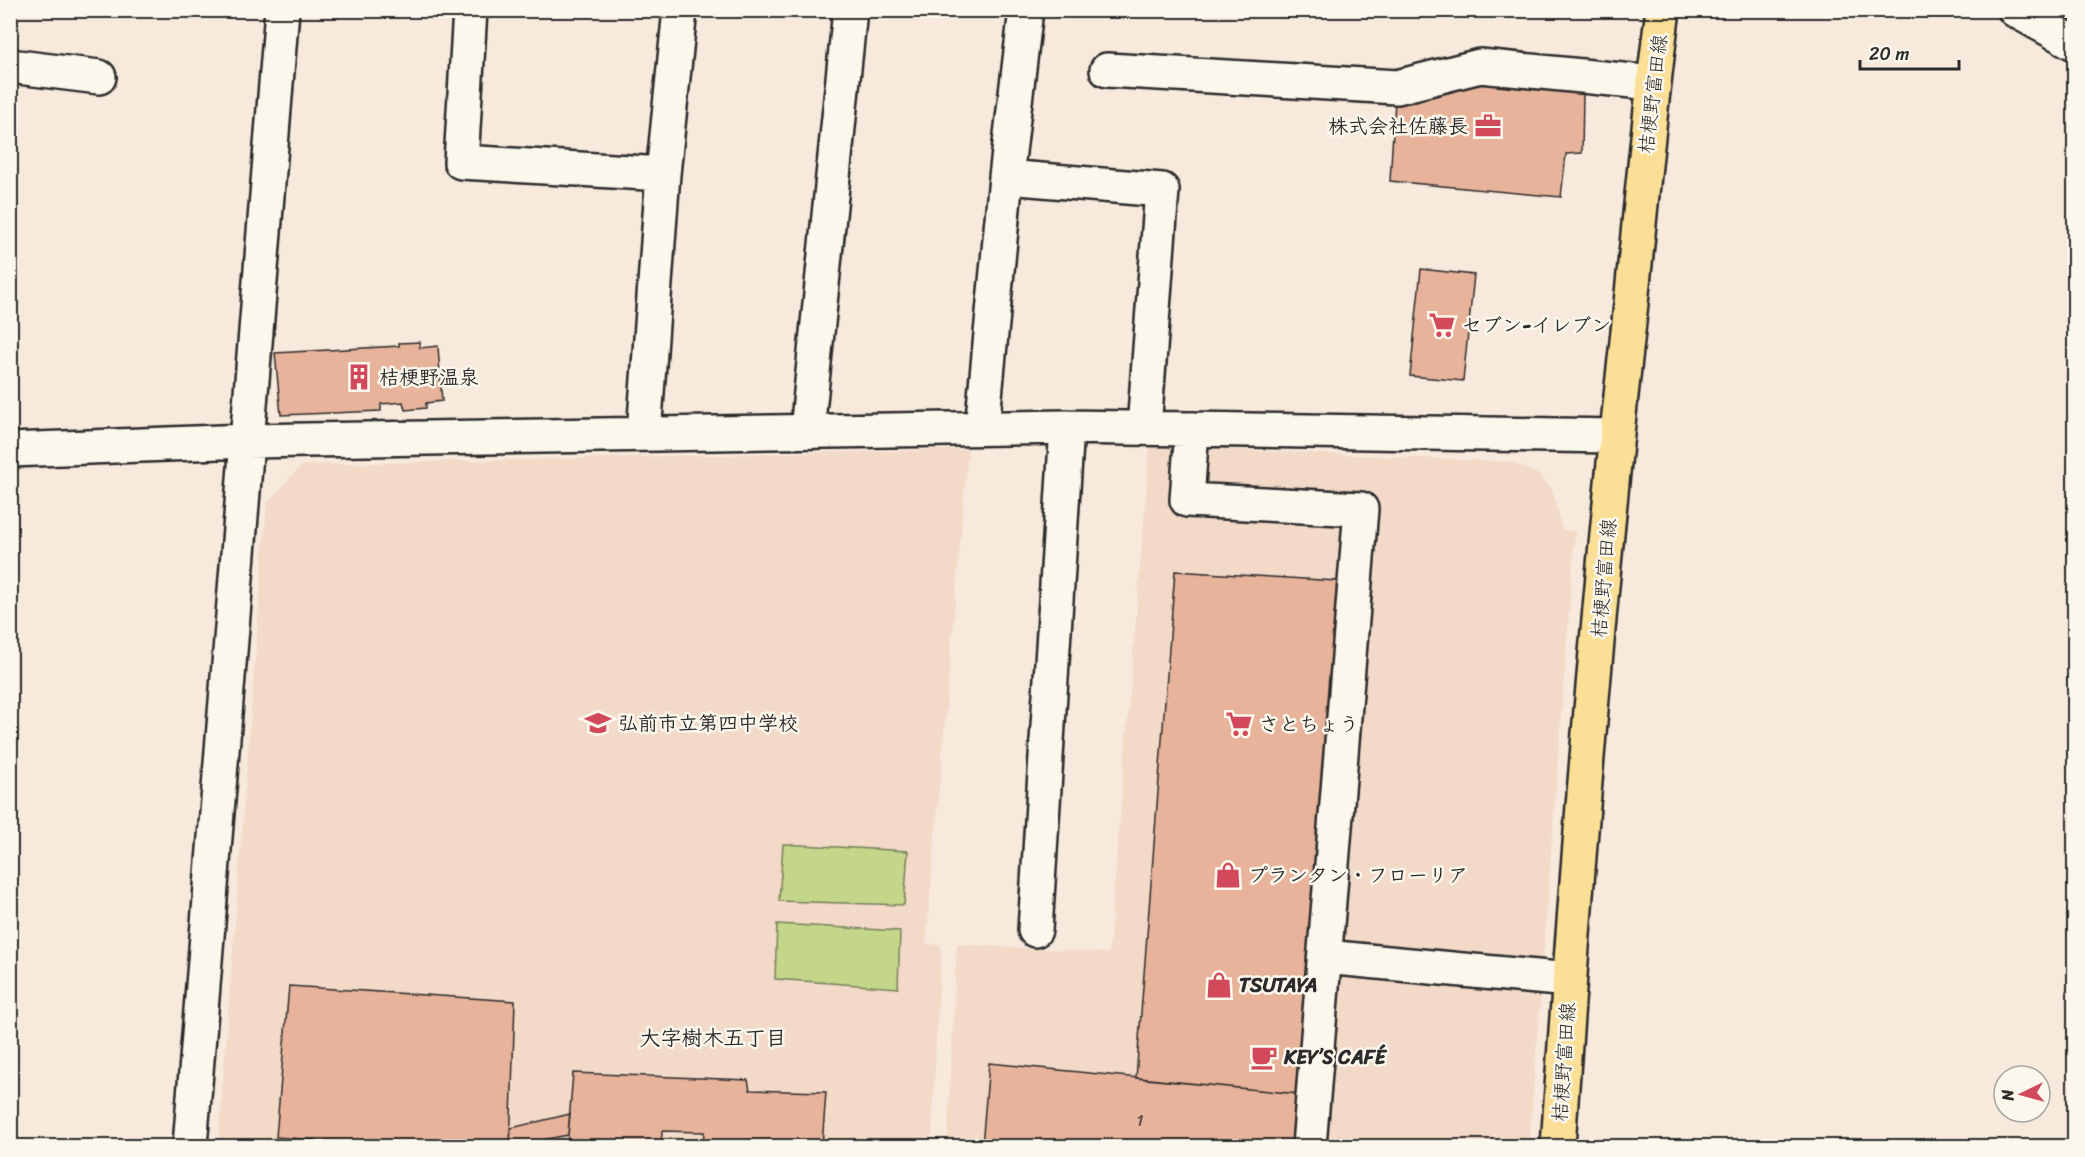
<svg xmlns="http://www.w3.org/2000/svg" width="2085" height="1157" font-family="Sriracha,'Klee One',sans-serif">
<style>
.built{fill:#f2d9c8}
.green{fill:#c3d68a;stroke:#77805a;stroke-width:1.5}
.building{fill:#e8b39b;stroke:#2b2b2b;stroke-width:1.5}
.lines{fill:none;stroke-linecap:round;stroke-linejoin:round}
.minor-casing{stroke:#2b2b2b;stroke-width:38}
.major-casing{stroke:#2b2b2b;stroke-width:38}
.minor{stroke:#fbf7ec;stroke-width:33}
.major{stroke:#fbdf96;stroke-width:33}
.labels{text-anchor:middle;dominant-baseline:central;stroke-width:5;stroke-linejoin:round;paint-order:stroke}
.number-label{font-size:16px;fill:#5a4d47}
.street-label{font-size:20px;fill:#2b2b2b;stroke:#fbf7ec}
.poi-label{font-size:20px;font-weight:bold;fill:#2b2b2b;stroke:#fbf7ec;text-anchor:start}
.neighbourhood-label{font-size:21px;font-weight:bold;fill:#2b2b2b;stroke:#fbf7ec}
</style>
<rect width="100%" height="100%" fill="#f7e9dc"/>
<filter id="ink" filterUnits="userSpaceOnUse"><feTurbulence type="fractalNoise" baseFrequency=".0167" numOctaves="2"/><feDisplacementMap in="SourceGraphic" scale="12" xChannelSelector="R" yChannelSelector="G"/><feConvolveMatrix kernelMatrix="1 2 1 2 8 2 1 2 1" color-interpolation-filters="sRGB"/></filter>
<g filter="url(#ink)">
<path class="built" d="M 1150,446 L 1511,462 L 1536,473 L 1552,489 L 1562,530 L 1575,532 L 1529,1146 L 947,1146 L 957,944 L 1109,953 Z
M 968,449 L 926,944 L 941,945 L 931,1146 L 218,1146 L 267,503 L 302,465 Z"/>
<path class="green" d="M 783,844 L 908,851 L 904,905 L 779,901 Z
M 777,924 L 900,931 L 898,988 L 775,979 Z"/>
<path class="building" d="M 1483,78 L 1583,94 L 1582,153 L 1566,154 L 1561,197 L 1390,181 L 1395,100 Z
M 1421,269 L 1474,275 L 1463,381 L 1410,376 Z
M 420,342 L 420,348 L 438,346 L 442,401 L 426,403 L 426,408 L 405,410 L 403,402 L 381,404 L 381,411 L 281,415 L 275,353 L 399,346 L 399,343 Z
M 1175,571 L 1337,581 L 1299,1094 L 1136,1078 Z
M 289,986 L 515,1001 L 510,1146 L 392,1146 L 276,1137 Z
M 989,1063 L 1299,1094 L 1295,1146 L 982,1146 Z
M 573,1073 L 748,1080 L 750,1090 L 826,1092 L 822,1146 L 703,1146 L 704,1132 L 662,1131 L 661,1146 L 567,1146 Z
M 570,1114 L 568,1135 L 510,1146 L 511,1128 Z"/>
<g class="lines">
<g class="minor-casing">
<path id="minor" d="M 470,10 L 461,162 L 663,174
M 2015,10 L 2074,43
M 10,66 L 99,77
M 1107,70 L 1397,87 L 1480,66 L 1653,83
M 1006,177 L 1162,190 L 1144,428
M 982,428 L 1006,177 L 1026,10
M 1192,429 L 1187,500 L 1361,509 L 1309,1146
M 807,431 L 850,10
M 644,434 L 663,174 L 680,10
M 10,450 L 247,441 L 1067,427 L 1616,436
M 1035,930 L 1067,427
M 1325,957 L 1569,980
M 190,1146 L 282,10"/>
</g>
<g class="major-casing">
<path id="major" d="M 1558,1146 C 1576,878 1597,609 1627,341 C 1639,231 1648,120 1663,10"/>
</g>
<use href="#minor" class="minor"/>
<use href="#major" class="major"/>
</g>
</g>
<defs>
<g id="office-bare" transform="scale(2.07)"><path d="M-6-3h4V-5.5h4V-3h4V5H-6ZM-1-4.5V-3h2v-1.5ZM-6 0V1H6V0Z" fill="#d1495b" stroke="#fbf7ec" stroke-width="2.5" paint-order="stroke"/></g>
<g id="supermarket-bare" transform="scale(2.07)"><path d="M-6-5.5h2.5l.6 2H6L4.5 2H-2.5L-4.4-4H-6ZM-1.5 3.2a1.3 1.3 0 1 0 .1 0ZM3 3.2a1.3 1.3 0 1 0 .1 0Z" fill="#d1495b" stroke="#fbf7ec" stroke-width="2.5" paint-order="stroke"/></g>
<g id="building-bare" transform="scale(2.07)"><path d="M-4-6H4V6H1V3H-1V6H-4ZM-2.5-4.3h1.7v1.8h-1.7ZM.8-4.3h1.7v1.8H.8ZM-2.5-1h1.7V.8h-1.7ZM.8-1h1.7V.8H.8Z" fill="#d1495b" stroke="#fbf7ec" stroke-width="2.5" paint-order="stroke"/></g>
<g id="school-bare" transform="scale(2.07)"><path d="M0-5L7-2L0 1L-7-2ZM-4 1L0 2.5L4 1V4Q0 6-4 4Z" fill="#d1495b" stroke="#fbf7ec" stroke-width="2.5" paint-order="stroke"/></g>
<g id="shop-bare" transform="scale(2.07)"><path d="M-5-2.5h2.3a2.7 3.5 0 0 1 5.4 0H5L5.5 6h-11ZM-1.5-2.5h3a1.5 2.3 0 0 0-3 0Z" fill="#d1495b" stroke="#fbf7ec" stroke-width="2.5" paint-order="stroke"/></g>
<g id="cafe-bare" transform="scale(2.07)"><path d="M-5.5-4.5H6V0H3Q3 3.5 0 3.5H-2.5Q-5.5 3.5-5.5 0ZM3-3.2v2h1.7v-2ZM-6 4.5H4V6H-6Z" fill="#d1495b" stroke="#fbf7ec" stroke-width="2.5" paint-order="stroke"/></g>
</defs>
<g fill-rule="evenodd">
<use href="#office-bare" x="1488" y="126"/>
<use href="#supermarket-bare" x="1442" y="325"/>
<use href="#building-bare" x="359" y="377"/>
<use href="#school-bare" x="598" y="723"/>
<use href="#supermarket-bare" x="1239" y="724"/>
<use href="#shop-bare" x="1228" y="875"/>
<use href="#shop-bare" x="1219" y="985"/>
<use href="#cafe-bare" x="1264" y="1057"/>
</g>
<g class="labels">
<g class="number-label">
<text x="1140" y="1120">1</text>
</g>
<g class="street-label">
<text transform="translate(1653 94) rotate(-83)">桔梗野富田線</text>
<text transform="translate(1604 578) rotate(-85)">桔梗野富田線</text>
<text transform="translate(1564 1062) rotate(-86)">桔梗野富田線</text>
</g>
<g class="poi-label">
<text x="1468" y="126" text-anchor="end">株式会社佐藤長</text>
<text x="1462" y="325">セブン-イレブン</text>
<text x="379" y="377">桔梗野温泉</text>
<text x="618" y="723">弘前市立第四中学校</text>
<text x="1259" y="724">さとちょう</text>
<text x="1248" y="875">プランタン・フローリア</text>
<text x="1239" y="985">TSUTAYA</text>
<text x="1284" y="1057">KEY’S CAFÉ</text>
</g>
<g class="neighbourhood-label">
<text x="713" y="1038">大字樹木五丁目</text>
</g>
</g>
<rect width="2085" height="1157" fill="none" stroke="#fbf7ec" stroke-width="36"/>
<rect x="18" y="18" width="2049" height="1121" fill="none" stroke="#2b2b2b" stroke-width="2" filter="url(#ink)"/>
<g transform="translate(2022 1094) rotate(265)"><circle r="28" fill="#fbf7ec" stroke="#a8a59f" stroke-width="1.5"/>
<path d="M0-4.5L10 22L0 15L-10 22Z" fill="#d1495b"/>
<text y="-9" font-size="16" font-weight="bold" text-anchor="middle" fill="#2b2b2b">N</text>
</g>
<path d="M1860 60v9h99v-9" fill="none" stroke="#2b2b2b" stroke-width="3"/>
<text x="1869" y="60" font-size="18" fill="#2b2b2b" stroke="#fbf7ec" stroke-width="4.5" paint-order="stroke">20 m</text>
</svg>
